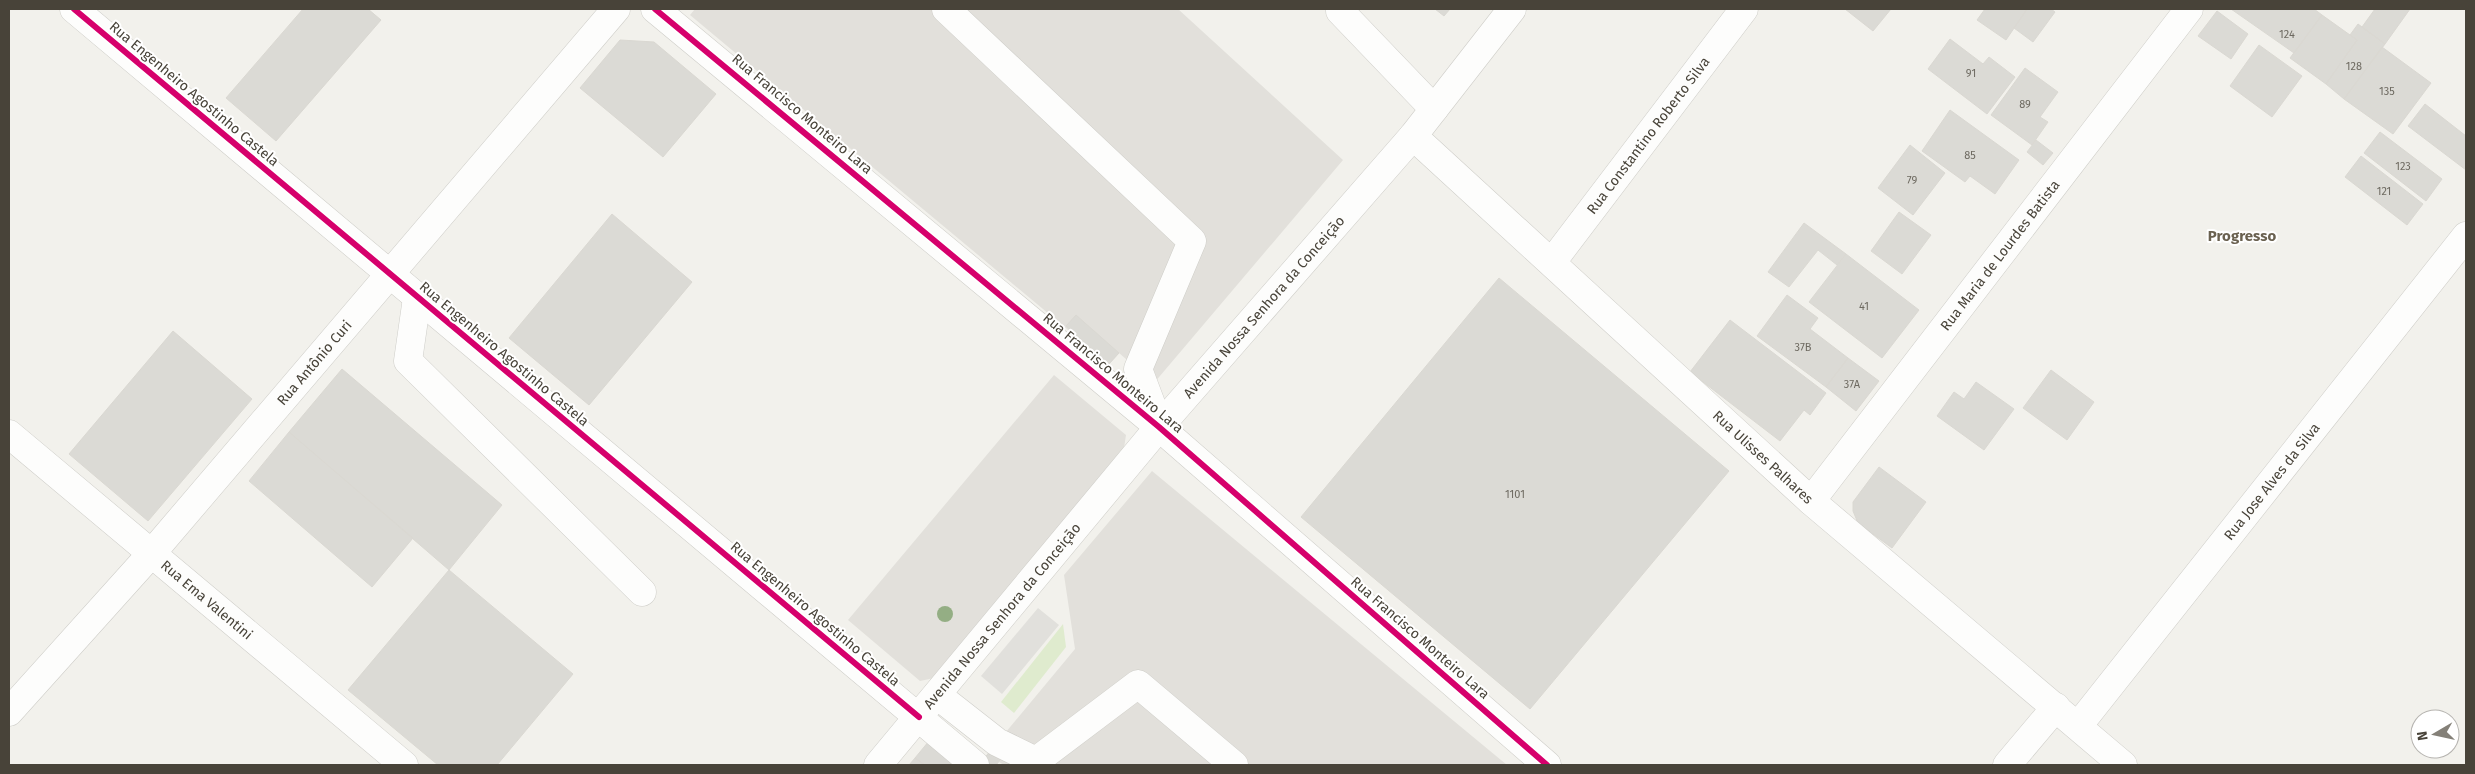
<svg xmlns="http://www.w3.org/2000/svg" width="2475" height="774" font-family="'Fira Sans',sans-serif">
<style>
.industrial{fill:#e2e0db}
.green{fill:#dfebce}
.parking{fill:#e1e0dc}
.building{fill:#dbdad5;stroke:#dad8d2}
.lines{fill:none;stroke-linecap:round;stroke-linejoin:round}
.minor-casing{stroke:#cecdc8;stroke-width:29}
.minor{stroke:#fdfdfc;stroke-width:28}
.cycleway-casing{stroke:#fff;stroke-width:9}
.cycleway{stroke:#d6006c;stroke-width:6}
.tree{fill:#94ae84}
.labels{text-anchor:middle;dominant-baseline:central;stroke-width:4;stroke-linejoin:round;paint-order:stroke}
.number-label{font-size:11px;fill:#6e6a61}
.street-label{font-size:14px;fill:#484339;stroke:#fff}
.neighbourhood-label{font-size:15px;font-weight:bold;fill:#6a6150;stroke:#fff}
</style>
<rect width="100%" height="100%" fill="#f2f1ec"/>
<path class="industrial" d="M 695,9 L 1178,9 L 1343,160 L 1154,383 L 1119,353 L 1109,364 L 690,15 Z
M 1054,375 L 1126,435 L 1124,448 L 934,678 L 920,681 L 848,620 Z
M 1152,471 L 1507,765 L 1004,765 L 999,762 L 1001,759 L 991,750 L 1075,649 L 1064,575 Z"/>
<path class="green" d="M 1063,624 L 1066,647 L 1014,713 L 1001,702 Z"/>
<path class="parking" d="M 1038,608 L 1059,625 L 1002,694 L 981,676 Z"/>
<path class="building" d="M 303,9 L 368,9 L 381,20 L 276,141 L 226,98 Z
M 1435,9 L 1450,9 L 1444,16 Z
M 1845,9 L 1891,9 L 1873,31 Z
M 1985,9 L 2027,9 L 2006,40 L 1977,20 Z
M 2027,9 L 2051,9 L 2055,12 L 2033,42 L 2014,28 Z
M 2231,9 L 2314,9 L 2322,15 L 2294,53 Z
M 2375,9 L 2410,9 L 2385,44 L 2362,27 Z
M 2217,11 L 2248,34 L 2231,59 L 2198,36 Z
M 2322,15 L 2357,40 L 2326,84 L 2290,58 Z
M 2358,24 L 2385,44 L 2344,99 L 2326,84 L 2357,40 L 2350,35 Z
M 1950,39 L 1983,64 L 1989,57 L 2015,77 L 1987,114 L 1928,69 Z
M 620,40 L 654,42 L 716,94 L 663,157 L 580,88 Z
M 2259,45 L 2302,76 L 2272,117 L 2230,86 Z
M 2382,47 L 2431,83 L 2393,134 L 2344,99 Z
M 2025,68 L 2058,92 L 2040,117 L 2048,122 L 2032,145 L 1991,115 Z
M 2425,104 L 2466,136 L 2466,170 L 2408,126 Z
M 1950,110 L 2019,160 L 1995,194 L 1970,176 L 1965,182 L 1922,151 Z
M 2380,132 L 2442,179 L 2426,201 L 2364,153 Z
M 2036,140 L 2053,153 L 2043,165 L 2027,152 Z
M 1910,145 L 1945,173 L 1913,215 L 1878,188 Z
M 2361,156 L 2423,204 L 2407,225 L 2345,177 Z
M 1899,212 L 1931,235 L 1902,274 L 1871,251 Z
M 612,214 L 692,282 L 589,405 L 509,338 Z
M 1804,223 L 1846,254 L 1837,265 L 1818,250 L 1789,287 L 1768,272 Z
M 1846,254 L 1919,310 L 1882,358 L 1809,302 Z
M 1499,278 L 1729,471 L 1530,709 L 1301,517 Z
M 1787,295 L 1818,318 L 1810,329 L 1848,358 L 1826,387 L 1757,336 Z
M 1076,315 L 1119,353 L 1109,364 L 1066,326 Z
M 1730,320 L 1826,393 L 1810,415 L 1804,410 L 1780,441 L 1690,372 Z
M 173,331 L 252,399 L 148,521 L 69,454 Z
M 1848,358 L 1879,381 L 1856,411 L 1826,387 Z
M 342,369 L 502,505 L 449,570 L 289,432 Z
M 2051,370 L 2094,402 L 2067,440 L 2023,408 Z
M 1976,382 L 2014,409 L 1984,450 L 1937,416 L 1954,392 L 1964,399 Z
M 289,432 L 413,538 L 372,587 L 249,481 Z
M 1879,467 L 1926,502 L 1892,548 L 1858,523 L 1853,511 L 1853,502 Z
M 449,570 L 573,674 L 497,765 L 438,765 L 348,690 Z
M 929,741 L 958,765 L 925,765 L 915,758 Z
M 991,750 L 1001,759 L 996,765 L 988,765 L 983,760 Z
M 915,758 L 925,765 L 909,765 Z"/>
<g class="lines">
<g class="minor-casing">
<g id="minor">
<path d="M 74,9 L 975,765"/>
<path d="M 655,9 L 1159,427 L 1547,765"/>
<path d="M 946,9 L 1192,241 L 1138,369 L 1159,425"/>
<path d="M 1342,9 L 1340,11 L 1434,109"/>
<path id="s1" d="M 1413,136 L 1811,501 L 2123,765"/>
<path id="s2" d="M 1552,262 L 1744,9"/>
<path d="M 417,298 L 408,361 L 642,592"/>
<path id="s3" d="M 9,434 L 404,765"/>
<path id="s4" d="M 1811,501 L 2189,9"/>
<path d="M 937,695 L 997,742 L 1036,761 L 1138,684 L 1234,765"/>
<path id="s5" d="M 9,712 L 151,554 L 616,9"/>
<path id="s6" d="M 2078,726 L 2466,236"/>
<path id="s7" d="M 878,765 L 1159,427 L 1413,136 L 1512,9"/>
<path d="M 2007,765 L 2056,707"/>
</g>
</g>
<use href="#minor" class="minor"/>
<g class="cycleway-casing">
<path id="cycleway" d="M 74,9 L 919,717
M 655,9 L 1159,427 L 1547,765"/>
</g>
<use href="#cycleway" class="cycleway"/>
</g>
<circle class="tree" cx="945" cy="614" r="8"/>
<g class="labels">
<g class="number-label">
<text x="2287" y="34">124</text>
<text x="2354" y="66">128</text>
<text x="1971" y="73">91</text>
<text x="2387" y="91">135</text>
<text x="2025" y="104">89</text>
<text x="1970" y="155">85</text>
<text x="2403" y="166">123</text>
<text x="1912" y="180">79</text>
<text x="2384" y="191">121</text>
<text x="1864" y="306">41</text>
<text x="1803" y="347">37B</text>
<text x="1852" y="384">37A</text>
<text x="1515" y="494">1101</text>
</g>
<g class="street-label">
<text transform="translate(194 94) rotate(40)">Rua Engenheiro Agostinho Castela</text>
<text transform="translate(802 114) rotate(40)">Rua Francisco Monteiro Lara</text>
<text stroke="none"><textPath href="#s2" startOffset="159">Rua Constantino Roberto Silva</textPath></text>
<text stroke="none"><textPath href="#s4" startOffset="310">Rua Maria de Lourdes Batista</textPath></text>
<text stroke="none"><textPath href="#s7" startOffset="599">Avenida Nossa Senhora da Conceição</textPath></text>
<text transform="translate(504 354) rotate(40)">Rua Engenheiro Agostinho Castela</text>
<text stroke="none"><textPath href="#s5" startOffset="464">Rua Antônio Curi</textPath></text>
<text transform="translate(1113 373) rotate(40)">Rua Francisco Monteiro Lara</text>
<text stroke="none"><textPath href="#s1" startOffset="475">Rua Ulisses Palhares</textPath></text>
<text stroke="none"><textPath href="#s6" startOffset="312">Rua Jose Alves da Silva</textPath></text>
<text stroke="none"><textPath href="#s3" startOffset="258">Rua Ema Valentini</textPath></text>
<text transform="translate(815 614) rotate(40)">Rua Engenheiro Agostinho Castela</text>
<text stroke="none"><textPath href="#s7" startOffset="194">Avenida Nossa Senhora da Conceição</textPath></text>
<text transform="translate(1420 638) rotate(41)">Rua Francisco Monteiro Lara</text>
</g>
<g class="neighbourhood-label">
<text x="2242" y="236">Progresso</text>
</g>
</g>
<rect width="2475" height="774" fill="none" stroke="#484339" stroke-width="20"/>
<g transform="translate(2435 734) rotate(261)"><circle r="24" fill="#ffffff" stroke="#b6b4b0"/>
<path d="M0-4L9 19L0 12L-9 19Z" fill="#848078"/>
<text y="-8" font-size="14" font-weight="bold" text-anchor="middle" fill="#484339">N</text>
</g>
</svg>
